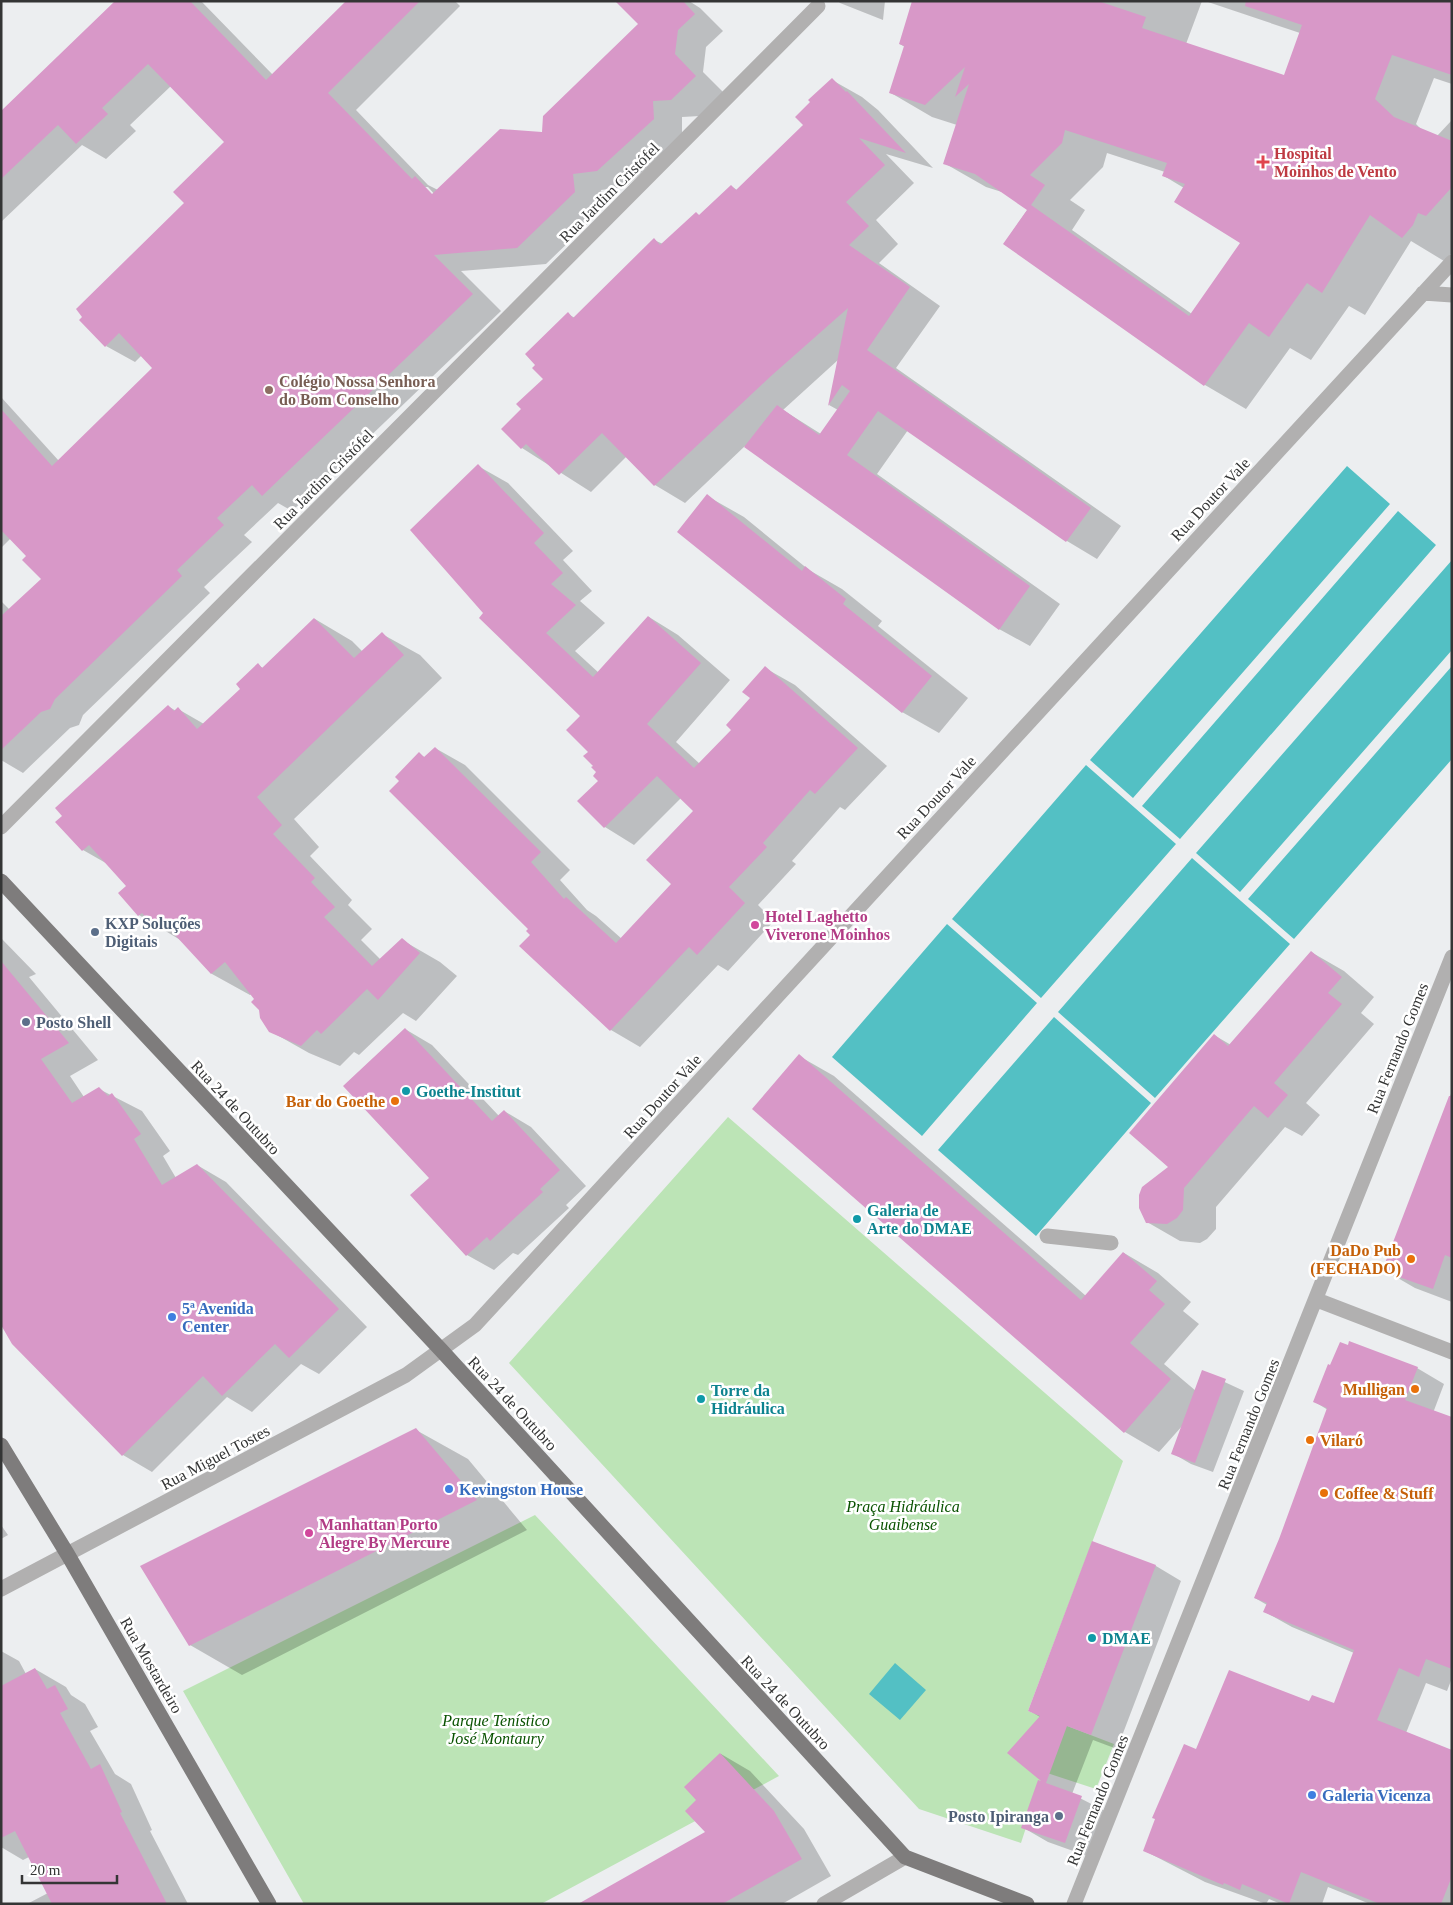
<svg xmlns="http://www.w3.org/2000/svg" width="1453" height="1905" font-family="'Times New Roman',serif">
<rect width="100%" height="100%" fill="#eceef0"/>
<!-- green -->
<path fill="#bce4b6" d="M728,1117l395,344 -95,250 86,33 -18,45 -52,-17 -23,71 -102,-34 -410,-446z
M535,1515l244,261 -238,128h-237l-121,-213z"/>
<!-- water -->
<path fill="#53c0c4" d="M1347,466l43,38 -257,294 -43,-38z
M1398,511l38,34 -256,294 -38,-33z
M1452,560v90l-212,242 -44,-39z
M1452,666v93l-158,180 -46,-40z
M1086,765l90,79 -135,154 -89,-79z
M1192,858l98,86 -135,154 -97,-86z
M947,924l90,79 -115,133 -90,-79z
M1054,1017l97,86 -115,133 -98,-86z
M895,1663l31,27 -26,30 -31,-26z"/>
<!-- shadow -->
<path fill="#0003" fill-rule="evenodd" d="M117,1h84l72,74 74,-74h108l5,5 -104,104 72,75 10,5 105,-57 96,-109 1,-23h49l11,7 23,23 -17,16 -3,25 21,21 -24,23 -18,1v19l-56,51 -25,3 2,19 -57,55 -85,7 40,40 -209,200 -14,-8 -34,32 8,7 -48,45 6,6 -127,122 -4,10 -9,3 -47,45 -22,-13v-159l9,9 33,-31 -15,-23 -17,-18 -10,10v-151l58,64 94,-93 -11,-13 -7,7 -29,-16 79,-143 41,-61 -55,-56 -41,39 6,6 -30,28 -24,-14 -81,77v-109zM424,187h4l9,10 -1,2z
M838,1h47l-2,19 -43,-17z
M914,1h288l-16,43 99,32 15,-43 -95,-32h247v83l-18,-6 -18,46 6,6 15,6 15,-16v133l-8,8 -33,-20 -46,74 -16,-9 -38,54 -21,-12 -44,61 -41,-24 -201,-141 24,-35 -23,-16 -19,-6 -42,-24 13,-38 -25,-8 -41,-24 14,-46 -5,-3zM1107,153l58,19 -1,4 20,12 58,55 -50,71 -120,-84 13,-20 -15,-10 33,-33z
M832,80l30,17 16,13 55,58 -47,-14 28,29 -38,37 22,24 -19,19 61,43 -44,62 225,158 -24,33 -30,-18 -159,-111 -31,44 183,130 -30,42 -31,-17 -254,-183 -60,57 -30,-18 -28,-29 -36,36 -69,-44 1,-38 22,-31 23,-65 7,4 79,-78 9,4 33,-31 4,3 31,-30 6,4 67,-65zM838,360l-9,45 9,5 -17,24 -38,-24z
M478,466l30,17 65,68 -10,9 29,31 -12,10 25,22 -30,28 24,22 50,-56 29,18 52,45 -54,62 24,22 33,-35 19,-31 13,-30 30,17 92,81 -42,44 -5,-3 -48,54 4,3 -38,41 16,16 -46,50 -10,-6 -78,82 -29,-17 -81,-101 -129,-148 18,-27 7,4 9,-10 30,17 105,105 -10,10 27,30 9,6 26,23 51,-55 21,-73 -13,-13 -47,47 -29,-18 -26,-26 20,-20 -9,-29 -8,-36 -97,-103z
M707,496l37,21 65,53 33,19 40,32 -4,5 90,72 -29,35 -37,-21z
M315,619l37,22 11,11 19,-18 38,21 22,23 -148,141 25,28 -9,9 42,44 -4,5 24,24 -11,11 20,20 21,-20 38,22 17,14 -41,45 -13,-8 -44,42 -5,-3 -14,14 -31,-13 -39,-22 -18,-37 -2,1 -38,-21 -30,-33 -43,-26 -20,-22 9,-7 -17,-20 -28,-16 -26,-28 111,-116 8,5 2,-2 26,15 38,-35 16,-24 5,3z
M1,938l35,36 -7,3 69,83 -28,16 14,21 15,-8 43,22 28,40 -7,5 13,22 21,-13 29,17 141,145 -48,47 -18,-10 -49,48 -25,-15 -75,75 -29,-17 -122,-132z
M1311,952l33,19 30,26 -13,16 13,11 -68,79 14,12 -18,21 -17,-9 -69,80v22l-9,10 -7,4 -20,-2 -33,-19 23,-55 44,-132 17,10z
M405,1029l27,16 67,71 5,-5 27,16 55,59 -20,19 3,3 -51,47 -5,-2 -19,17 -27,-15 -37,-77z
M799,1056l35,20 252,220 38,-43 34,20 33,29 -8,9 16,13 -35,40 32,27 7,-19 41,19 -31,81 -22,-8 -19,-11 11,-28 -24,27 -34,-20z
M1452,1091v211l-37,-14 -31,-18z
M1417,1368l27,16 -11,29 19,12v253l-5,13 -21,-8 -20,50 46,18v153h-82l-42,-17 -6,17h-41l-12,-5 -3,5 -61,-22 -60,-31 11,-32 41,-68 113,-48 24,2 20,-52 -62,-26 -27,-15 2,-7 -12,-7 25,-59 48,-129 -13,-8z
M416,1430l52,29 59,71 -285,145 -52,-30z
M1,1525l7,10 -7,4z
M1093,1542l63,24 25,15 -64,168 -24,-9 -21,54 35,18 -17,45 -42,-15 -26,-15 24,-43 -37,-31 31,-36 -10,-6z
M1,1651l18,10 7,13 9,-5 31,18 5,8 14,9 13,23 -8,4 25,43 16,10 21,46 -2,1 38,73h-161l21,-11 -19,-36 -6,3 -22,-13z
M721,1754l29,17 54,58 27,47 -49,28h-202l127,-72 -9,-32z"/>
<!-- building -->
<path fill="#d898c8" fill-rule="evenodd" d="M115,1h75l76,79 80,-79h74l-92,92 84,86 3,-3 17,18 68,-65 42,3 1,-16 95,-92 -23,-23h68l12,13 -17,16 -3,24 21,22 -25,24 -18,1 1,18 -57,52 -24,3 2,18 -58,56 -83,7 39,39 -211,202 -10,-11 -35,33 7,7 -47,45 5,6 -127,123 -5,10 -9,3 -40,38v-134l40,-37 -19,-19 4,-4 -25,-26v-121l51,57 100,-98 -33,-35 -14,14 -26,-27 3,-3 -6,-8 108,-106 -11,-11 51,-50 -76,-78 -46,44 6,6 -32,30 -18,-19 -57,54v-68z
M912,1h186l48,16 -4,11 142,47 18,-50 -57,-19 1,-5h206v74l-60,-20 -17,44 19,18 58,24v46l-26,29 -8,-3 -5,12 -11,13 -32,-23 -48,78 -15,-10 -38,54 -20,-14 -45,63 -201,-142 24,-34 -52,-36 -32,-10 26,-80 -14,13 10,-30 -40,38 -36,-12 15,-47 -5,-2zM1065,130l102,33 -5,13 23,8 -11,18 66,41 -51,73 -158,-111 14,-20 -15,-10 32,-32z
M832,78l14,14 1,-1 59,62 -47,-15 26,27 -39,37 23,24 -20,19 61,42 -43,63 224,158 -25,34 -188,-131 -31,44 183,131 -31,44 -255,-183 33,-42 42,30 31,-44 -8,-6 -14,21 20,-98 -77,68 -117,110 -52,-53 -43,42 -33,-31 -5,5 -20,-20 20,-20 -5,-5 27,-25 -11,-11 3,-3 -10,-11 43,-42 5,6 81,-80 6,7 36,-33 3,3 32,-30 5,5 67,-65 -8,-8 15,-15 -2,-2z
M478,464l66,69 -10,10 29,30 -12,11 25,21 -30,28 47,44 55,-61 53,47 -54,61 47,44 37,-38 -5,-5 24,-27 -8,-6 23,-26 93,82 -43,46 -5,-4 -47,53 4,4 -38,40 16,16 -48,52 -8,-8 -79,84 -91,-85 11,-11 -4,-4 2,-2 -139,-138 10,-10 -4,-4 24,-25 5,5 11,-10 106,105 -10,10 33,37 2,-2 50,46 55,-59 -25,-24 47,-49 -36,-35 -53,52 -27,-27 21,-20 -5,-5 3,-4 -5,-5 2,-1 -10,-10 5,-4 -22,-22 14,-14 -101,-98 4,-5 -73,-83z
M707,494l95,77 3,-5 41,33 -3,5 89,72 -30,37 -225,-181z
M314,618l40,40 28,-26 22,23 -147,142 25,28 -9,9 42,44 -4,4 24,25 -11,10 48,49 30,-28 18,15 -42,47 -11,-11 -46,45 -4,-4 -16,16 -32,-14 -9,-14 -1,-8 -8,-8 3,-3 -29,-37 -14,12 -48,-52 -7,6 -14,-15 -4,3 -20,-23 8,-7 -37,-41 -7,6 -27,-29 7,-6 -7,-8 113,-103 6,6 4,-4 19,22 43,-40 -4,-5 22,-21 4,5z
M1311,951l31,26 -14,16 14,11 -68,79 14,12 -20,23 -14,-12 -70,82 -1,22 -6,8 -10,6 -21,-1 -7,-15v-13l3,-8 26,-20 -39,-34 85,-99 14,12z
M1,961l68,82 -28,16 31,44 27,-16 9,9 4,-3 29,41 -7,5 28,46 35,-21 142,145 -50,49 -14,-14 -53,52 -19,-20 -81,80 -110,-112 -11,-19z
M405,1028l87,93 12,-11 56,60 -20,19 3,3 -53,49 -3,-4 -21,19 -56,-61 19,-17 -86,-92z
M799,1054l282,246 42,-48 34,29 -8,9 16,14 -35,39 41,36 -47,54 -372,-324z
M1449,1096h3v162l-7,-3 -12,34 -51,-18z
M1349,1341l69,26 -13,33 47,17v252l-26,-10 -7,18 -20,-9 -22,52 75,30v126l-11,28h-61l-79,-32 -12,32 -47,-20 -2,6 -16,-7 -1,2 -80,-34 12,-32 -3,-1 32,-74 12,5 33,-79 80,31 3,-6 22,8 20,-53 -91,-38 4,-9 -13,-5 25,-59 48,-131 -14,-6 15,-38 2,1 10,-23 8,3z
M1202,1370l24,9 -31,84 -24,-9z
M416,1428l61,72 -288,146 -49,-80z
M1092,1541l64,24 -65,170 -24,-9 -21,57 36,13 -17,47 -44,-15 17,-48 3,1 -34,-28 33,-37 -12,-5z
M35,1668l12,21 8,-4 13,24 -8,4 31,56 9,-5 22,48 -2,1 47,91h-115l-37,-73 -14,7v-152z
M720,1753l54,58 28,48 -80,45h-144l127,-72 -20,-21 11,-11 -12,-13z"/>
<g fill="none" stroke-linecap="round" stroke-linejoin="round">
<!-- minor -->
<path stroke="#b1b0b0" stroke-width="15" d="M1423,293l29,2
M1,827l817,-821
M1047,1236l64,7
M1317,1300l135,52
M1,1589l405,-214 69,-50 977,-1063
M824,1904l81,-47
M1074,1904l378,-947"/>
<!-- major -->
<path stroke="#7e7c7c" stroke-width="15" d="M1,881l441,470 463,506 122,47
M1,1445l67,110 201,349"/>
</g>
<!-- markers -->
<path fill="#e0444e" stroke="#fff" stroke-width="2" d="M1260.5 154.5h5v5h5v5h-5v5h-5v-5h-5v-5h5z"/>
<circle fill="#8d6e63" stroke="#fff" stroke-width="2" cx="269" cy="390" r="5"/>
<g fill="#d1479c" stroke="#fff" stroke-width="2">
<circle cx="755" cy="925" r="5"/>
<circle cx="309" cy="1533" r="5"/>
</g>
<g fill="#5c6f8a" stroke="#fff" stroke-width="2">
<circle cx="95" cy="932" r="5"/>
<circle cx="26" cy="1022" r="5"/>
<circle cx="1059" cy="1816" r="5"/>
</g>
<g fill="#0f9aa8" stroke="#fff" stroke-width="2">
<circle cx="406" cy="1091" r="5"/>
<circle cx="857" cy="1219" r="5"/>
<circle cx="701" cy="1399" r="5"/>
<circle cx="1092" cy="1638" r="5"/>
</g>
<g fill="#e8710a" stroke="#fff" stroke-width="2">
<circle cx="395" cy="1101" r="5"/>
<circle cx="1411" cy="1259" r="5"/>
<circle cx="1415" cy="1389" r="5"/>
<circle cx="1310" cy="1440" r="5"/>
<circle cx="1324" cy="1493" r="5"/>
</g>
<g fill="#3f7fe0" stroke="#fff" stroke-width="2">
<circle cx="172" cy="1317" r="5"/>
<circle cx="449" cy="1489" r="5"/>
<circle cx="1312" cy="1795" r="5"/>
</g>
<g text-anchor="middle" stroke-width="5" stroke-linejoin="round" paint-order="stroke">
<!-- health labels -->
<g font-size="16" font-weight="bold" fill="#be3a42" stroke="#fff" text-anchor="start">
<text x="1274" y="159">Hospital<tspan x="1274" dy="18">Moinhos de Vento</tspan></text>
</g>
<!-- street labels -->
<g font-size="16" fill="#343535" stroke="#fff">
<text transform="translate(609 192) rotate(-45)" y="6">Rua Jardim Cristófel</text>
<text transform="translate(323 479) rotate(-45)" y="6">Rua Jardim Cristófel</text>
<text transform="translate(1210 499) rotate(-47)" y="6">Rua Doutor Vale</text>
<text transform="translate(936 797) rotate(-47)" y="6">Rua Doutor Vale</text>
<text transform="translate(1397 1048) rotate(-68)" y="6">Rua Fernando Gomes</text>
<text transform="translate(662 1096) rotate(-48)" y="6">Rua Doutor Vale</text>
<text transform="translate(236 1107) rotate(47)" y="6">Rua 24 de Outubro</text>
<text transform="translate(513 1403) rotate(47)" y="6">Rua 24 de Outubro</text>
<text transform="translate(1248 1424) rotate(-68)" y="6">Rua Fernando Gomes</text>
<text transform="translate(215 1457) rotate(-28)" y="6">Rua Miguel Tostes</text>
<text transform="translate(152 1665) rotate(60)" y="6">Rua Mostardeiro</text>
<text transform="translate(786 1702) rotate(47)" y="6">Rua 24 de Outubro</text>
<text transform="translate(1097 1800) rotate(-68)" y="6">Rua Fernando Gomes</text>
</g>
<!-- education labels -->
<g font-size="16" font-weight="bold" fill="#785e54" stroke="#fff" text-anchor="start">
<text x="279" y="387">Colégio Nossa Senhora<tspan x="279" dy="18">do Bom Conselho</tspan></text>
</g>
<!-- hotel labels -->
<g font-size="16" font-weight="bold" fill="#b23c85" stroke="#fff" text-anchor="start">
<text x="765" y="922">Hotel Laghetto<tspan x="765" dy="18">Viverone Moinhos</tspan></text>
<text x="319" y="1530">Manhattan Porto<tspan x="319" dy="18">Alegre By Mercure</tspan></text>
</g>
<!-- service labels -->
<g font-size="16" font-weight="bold" fill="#4e5e75" stroke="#fff" text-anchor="start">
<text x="105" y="929">KXP Soluções<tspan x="105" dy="18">Digitais</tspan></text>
<text x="36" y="1028">Posto Shell</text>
<text x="1049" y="1822" text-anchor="end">Posto Ipiranga</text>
</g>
<!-- culture labels -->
<g font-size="16" font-weight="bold" fill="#0d838f" stroke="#fff" text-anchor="start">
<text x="416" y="1097">Goethe-Institut</text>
<text x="867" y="1216">Galeria de<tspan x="867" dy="18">Arte do DMAE</tspan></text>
<text x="711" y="1396">Torre da<tspan x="711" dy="18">Hidráulica</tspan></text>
<text x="1102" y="1644">DMAE</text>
</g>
<!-- food labels -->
<g font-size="16" font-weight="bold" fill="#c56008" stroke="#fff" text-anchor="end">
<text x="385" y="1107">Bar do Goethe</text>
<text x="1401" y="1256">DaDo Pub<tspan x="1401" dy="18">(FECHADO)</tspan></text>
<text x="1405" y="1395">Mulligan</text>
<text x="1320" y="1446" text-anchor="start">Vilaró</text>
<text x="1334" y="1499" text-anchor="start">Coffee &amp; Stuff</text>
</g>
<!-- shop labels -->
<g font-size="16" font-weight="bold" fill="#366cbe" stroke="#fff" text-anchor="start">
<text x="182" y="1314">5ª Avenida<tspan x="182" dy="18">Center</tspan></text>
<text x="459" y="1495">Kevingston House</text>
<text x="1322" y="1801">Galeria Vicenza</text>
</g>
<!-- park labels -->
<g font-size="16" font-style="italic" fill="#095200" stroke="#fff">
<text x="903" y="1512">Praça Hidráulica<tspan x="903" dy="18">Guaibense</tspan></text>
<text x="496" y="1726">Parque Tenístico<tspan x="496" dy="18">José Montaury</tspan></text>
</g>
</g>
<!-- border -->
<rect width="1453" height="1905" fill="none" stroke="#343535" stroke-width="5"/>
<!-- scale -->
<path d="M22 1875v8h95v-8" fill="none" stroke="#343535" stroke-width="2.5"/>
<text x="30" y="1875" font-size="15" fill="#343535" stroke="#ffffff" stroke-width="4" paint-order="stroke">20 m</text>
</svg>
